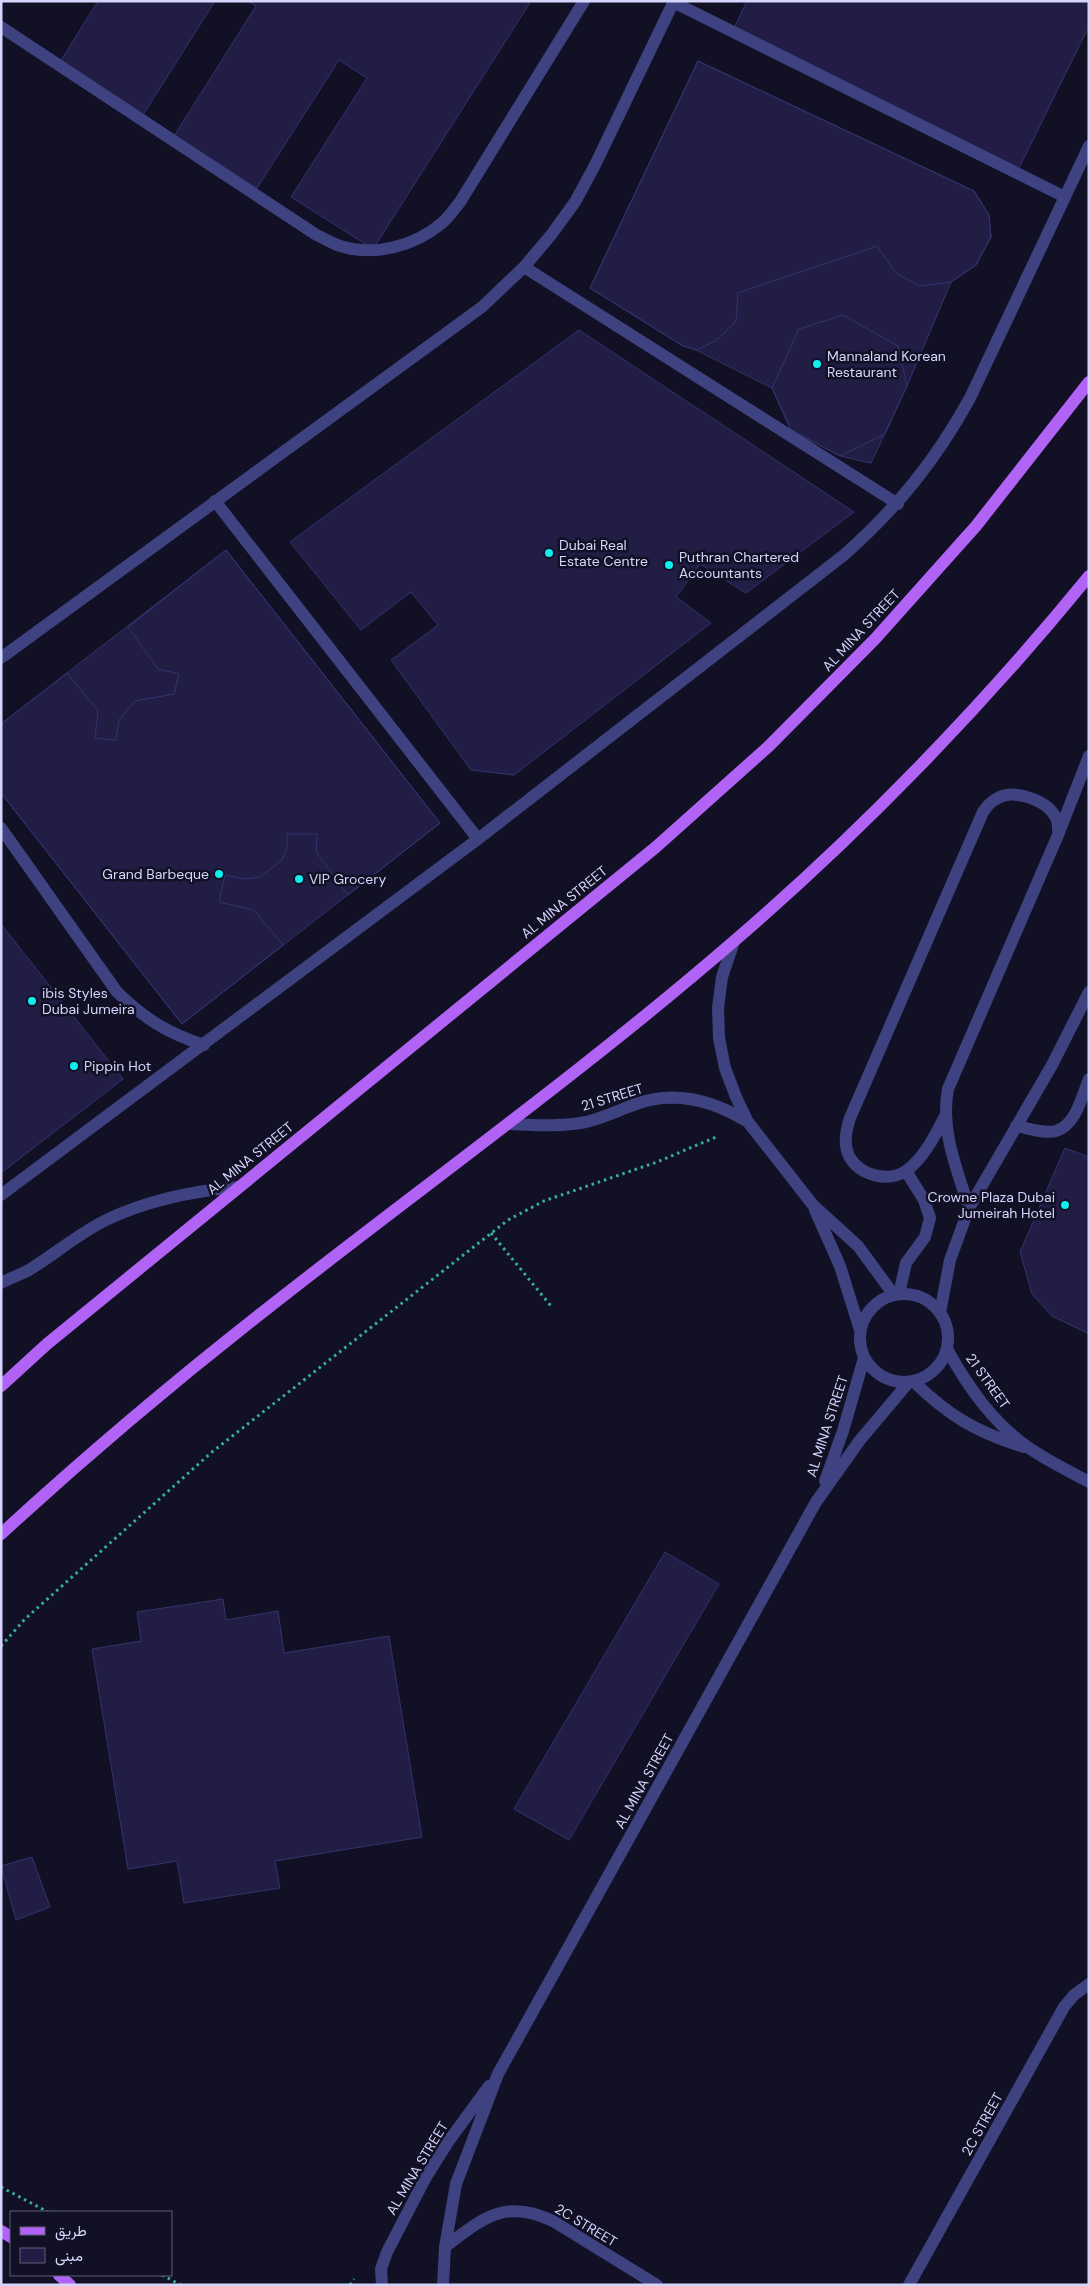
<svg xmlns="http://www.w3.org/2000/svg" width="1090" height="2286" font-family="'DM Sans',Vazirmatn,sans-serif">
<rect width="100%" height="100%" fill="#121024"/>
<!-- building -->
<path fill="#211d44" stroke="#37316f" d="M98,1h117l-72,114 -83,-53z
M248,1h283l-158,248 -82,-52 76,-119 -28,-18 -82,128 -83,-52 82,-130z
M747,1h342v25l-71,144 -285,-140z
M698,61l276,130 15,24 2,22 -15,28 -25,17 -32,4 -23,-13 -19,-27 -139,47 -2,28 -20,20 -20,9 -13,-4 -93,-58z
M698,61l276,130 15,24 2,22 -15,28 -25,17 -44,104 -36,77 -31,-7 -49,-26 -19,-42 -76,-38 -13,-4 -93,-58z
M843,315l55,31 9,40 -22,48 -45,22 -49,-26 -19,-42 27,-59z
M579,330l275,182 -108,81 -46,-29 -24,33 35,26 -197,152 -43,-5 -80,-110 47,-35 -27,-33 -50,38 -71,-88z
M226,550l214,273 -92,72 -32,-43 1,-18h-30v15l-5,11 -22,17 -15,2 -20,-4 -6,27 35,8 29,35 -101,79 -181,-231v-69l66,-51 31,38 -3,27 21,2 3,-20 16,-19 39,-7 5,-20 -21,-5 -30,-42z
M226,550l214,273 -258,201 -181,-231v-69z
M1,924l122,155 -122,94z
M1065,1148l24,9v177l-37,-18 -20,-22 -12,-42z
M665,1552l54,32 -150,256 -55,-31z
M223,1599l3,21 52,-9 6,42 105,-17 33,201 -147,24 5,27 -96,15 -7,-42 -49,8 -36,-220 49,-8 -4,-29z
M32,1857l18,50 -34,13 -15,-54z"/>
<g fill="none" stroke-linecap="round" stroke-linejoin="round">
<!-- path -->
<path stroke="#36b09d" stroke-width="3" stroke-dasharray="2.5 4" stroke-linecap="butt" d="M491,1233l60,73
M1,1646l24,-27 187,-167 296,-232 36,-19 113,-39 59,-25
M1,2187l47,25
M162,2275l19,10
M350,2285l4,-6"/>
<!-- service -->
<path stroke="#3e4280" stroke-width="12" d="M1,27l314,207c8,4 16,9 25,12 34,11 75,0 102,-23 7,-6 12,-14 18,-21l124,-201
M944,1118c-9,18 -21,41 -38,53 -19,12 -47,4 -57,-15 -6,-12 -3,-26 1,-38l133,-306c4,-6 8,-11 15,-14 16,-9 48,2 57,18 4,6 3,12 3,19
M1016,1126c12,2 28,8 40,5 20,-6 26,-35 33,-52
M969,1208c-12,-39 -29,-78 -21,-119l110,-254 31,-79
M899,1294l7,-31 19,-26 5,-19 -6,-18 -18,-29
M940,1313l10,-53 19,-52 83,-143 37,-73"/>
<!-- minor -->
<path stroke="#3e4280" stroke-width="12" d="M673,2l392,195
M524,267l374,237
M215,501l263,338
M1,658l481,-351 42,-40 27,-32 24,-33 20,-37 79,-164
M1,828l116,164c28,27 50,41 87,53
M734,942l-12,35 -4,31 1,30 6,30 11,29 12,25 65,83 45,41 36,49
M510,1124c25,1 51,3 76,-2 17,-4 33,-12 50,-18 39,-14 78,-3 112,18
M1,1195l477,-356 366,-284c53,-47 92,-95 126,-157l119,-252
M815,1210l25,56 20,64
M1,1283c9,-5 19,-8 28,-13 26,-16 49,-36 77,-50 42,-20 86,-29 132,-33
M860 1338a44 44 0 1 1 88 0a44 44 0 1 1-88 0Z
M947,1349c21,38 46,74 82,99 19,13 40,23 60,34
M913,1381c36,35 63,51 111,66
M825,1481l18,-50 21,-73
M445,2247c38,-29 60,-49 108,-26l104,64
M382,2285l-1,-16 6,-17 39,-75 22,-35 41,-56
M443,2285l2,-38 11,-63 42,-110 318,-572 44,-62 49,-58
M909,2285l155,-278 10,-12 15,-11"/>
<!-- primary -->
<path stroke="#b163f6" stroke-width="12" d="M1,1386l46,-42 609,-497 113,-101 106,-107 101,-113 113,-144
M1,1534c86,-79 175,-154 267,-226 155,-122 316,-237 465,-366 126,-108 251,-237 356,-366
M1,2231l10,6
M59,2275l11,10"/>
</g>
<!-- markers -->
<g fill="#0eeff0" stroke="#121024" stroke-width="2">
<circle cx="817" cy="364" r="5"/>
<circle cx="549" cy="553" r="5"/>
<circle cx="669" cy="565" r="5"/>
<circle cx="219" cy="874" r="5"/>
<circle cx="299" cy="879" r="5"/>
<circle cx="32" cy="1001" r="5"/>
<circle cx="74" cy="1066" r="5"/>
<circle cx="1065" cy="1205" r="5"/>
</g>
<g text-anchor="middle" stroke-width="5" stroke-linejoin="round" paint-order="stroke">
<!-- poi labels -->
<g font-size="14" fill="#d6d6fd" stroke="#121024" text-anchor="start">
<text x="827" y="361">Mannaland Korean<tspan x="827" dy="16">Restaurant</tspan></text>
<text x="559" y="550">Dubai Real<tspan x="559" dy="16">Estate Centre</tspan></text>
<text x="679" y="562">Puthran Chartered<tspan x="679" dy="16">Accountants</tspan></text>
<text x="209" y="879" text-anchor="end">Grand Barbeque</text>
<text x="309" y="884">VIP Grocery</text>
<text x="42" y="998">ibis Styles<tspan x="42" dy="16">Dubai Jumeira</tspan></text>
<text x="84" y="1071">Pippin Hot</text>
<text x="1055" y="1202" text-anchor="end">Crowne Plaza Dubai<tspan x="1055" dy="16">Jumeirah Hotel</tspan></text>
</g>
<!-- street labels -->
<g font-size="14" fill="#d6d6fd" stroke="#121024">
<text transform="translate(861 630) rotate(-47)" y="5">AL MINA STREET</text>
<text transform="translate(564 902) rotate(-39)" y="5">AL MINA STREET</text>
<text transform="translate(612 1097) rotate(-17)" y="5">21 STREET</text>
<text transform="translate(250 1158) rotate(-39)" y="5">AL MINA STREET</text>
<text transform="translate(988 1381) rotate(54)" y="5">21 STREET</text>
<text transform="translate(827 1426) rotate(-72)" y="5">AL MINA STREET</text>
<text transform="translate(644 1781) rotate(-61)" y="5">AL MINA STREET</text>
<text transform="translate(982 2124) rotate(-61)" y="5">2C STREET</text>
<text transform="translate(417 2168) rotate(-59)" y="5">AL MINA STREET</text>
<text transform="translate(586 2225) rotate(31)" y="5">2C STREET</text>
</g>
</g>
<!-- border -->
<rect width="1090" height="2286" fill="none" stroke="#d6d6fd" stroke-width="5"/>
<!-- legend -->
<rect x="10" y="2211" width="162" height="65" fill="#121024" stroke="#605f7b"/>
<rect x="20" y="2227" width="25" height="8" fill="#b163f6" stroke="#605f7b"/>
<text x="55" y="2236" font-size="15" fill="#d6d6fd">طريق</text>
<rect x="20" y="2248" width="25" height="15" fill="#211d44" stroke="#605f7b"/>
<text x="55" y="2261" font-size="15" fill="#d6d6fd">مبنى</text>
</svg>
